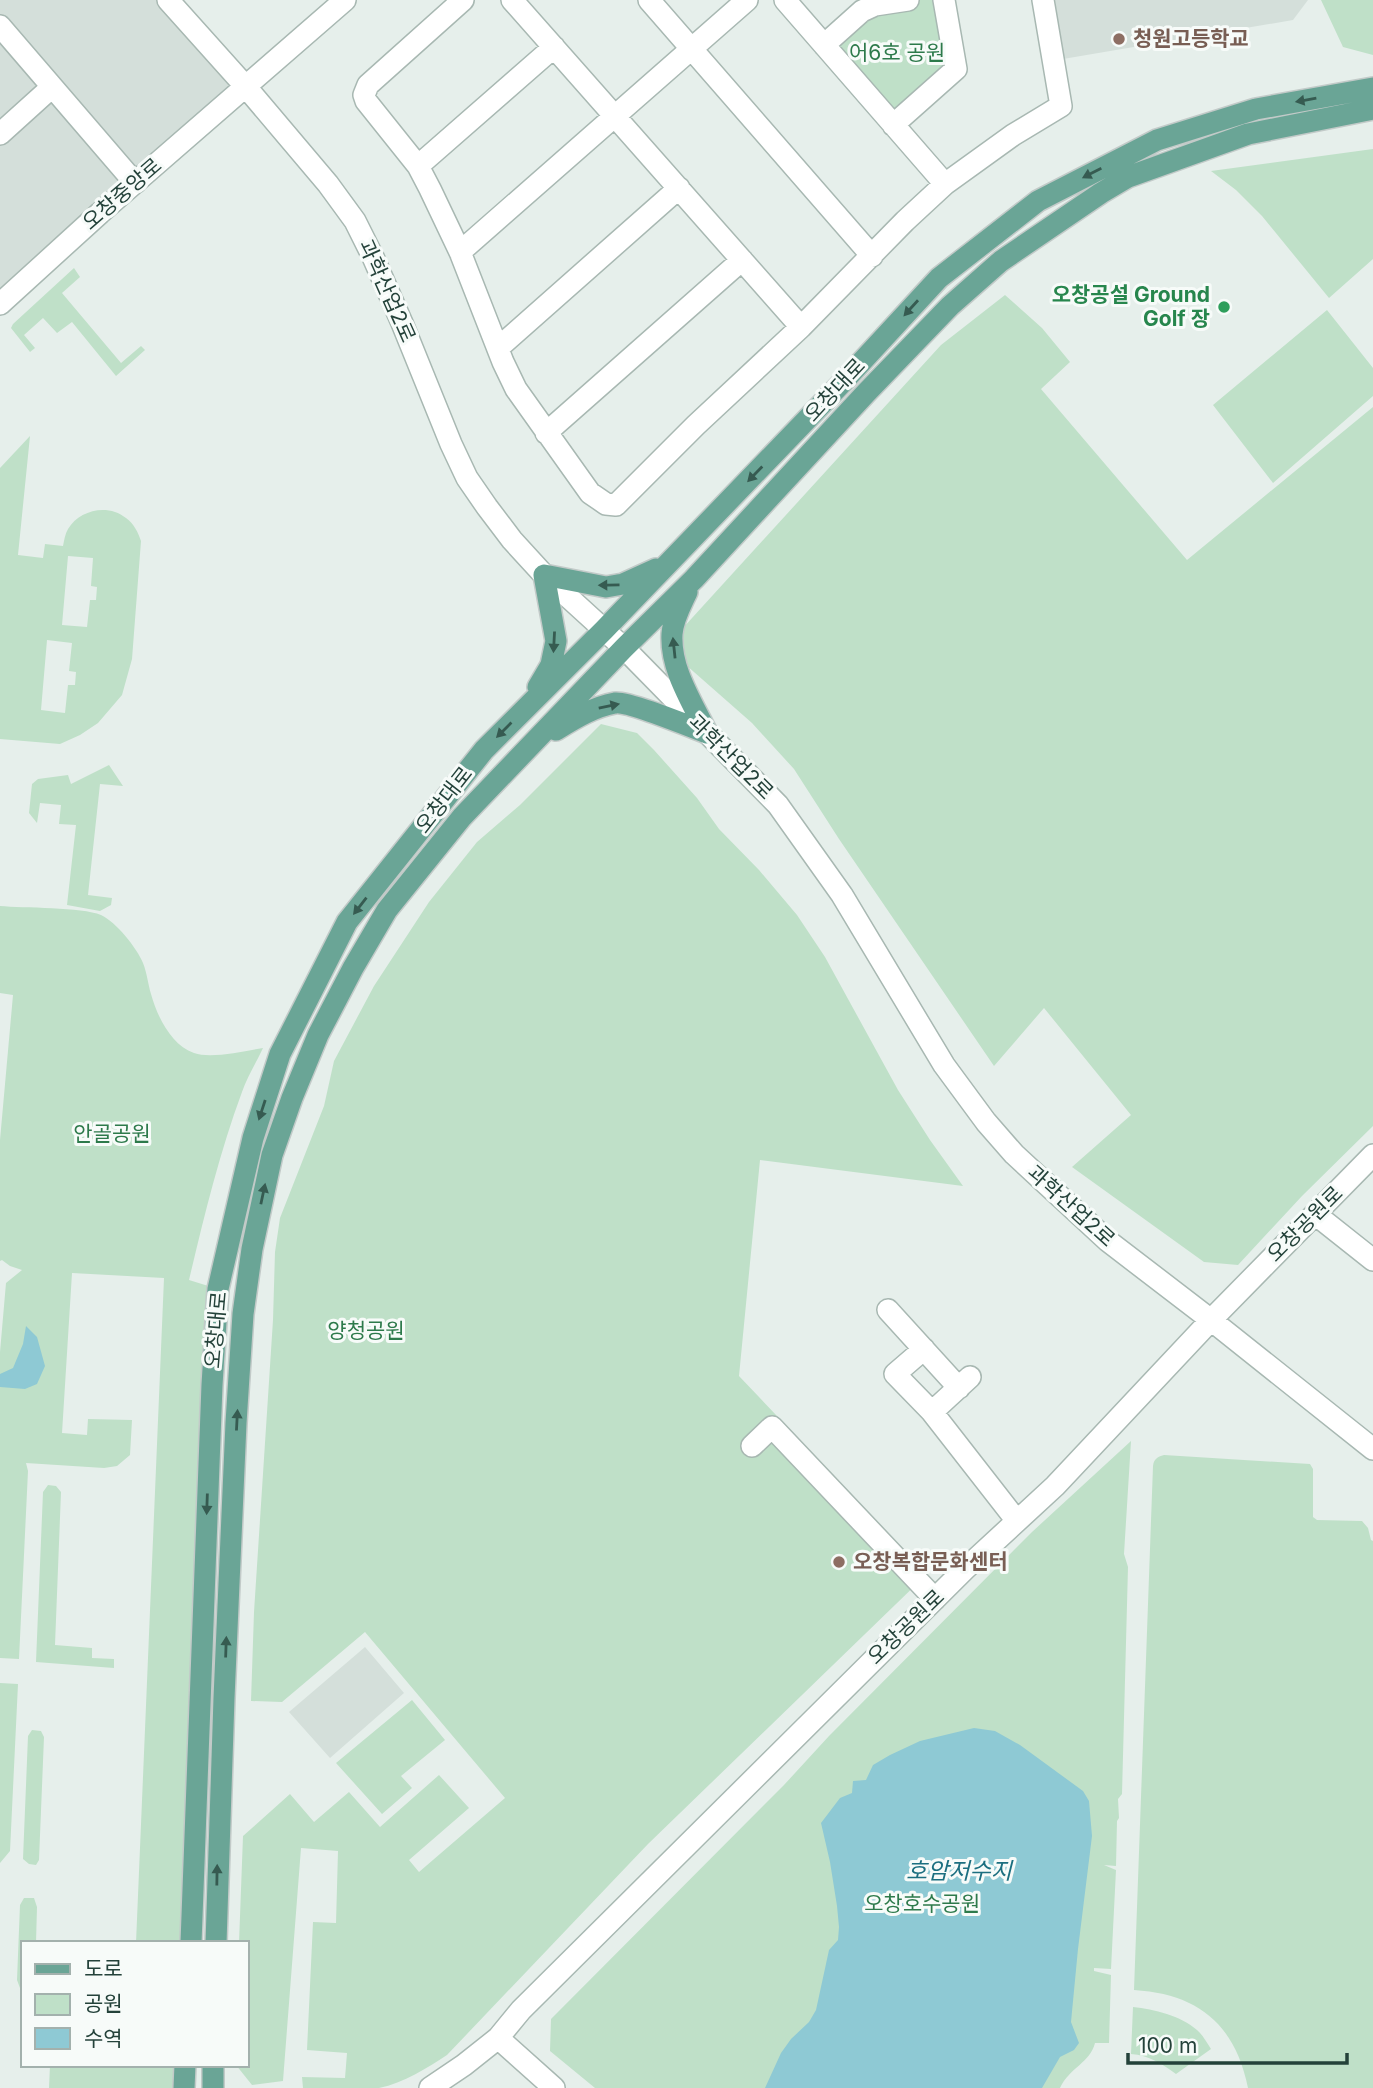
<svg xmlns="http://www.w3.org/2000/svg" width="1373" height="2088" font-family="Inter,'Noto Sans KR',sans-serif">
<rect width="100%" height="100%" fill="#e6efeb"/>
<!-- built -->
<path fill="#d4dfda" d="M0,0h170l76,87 -246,217z
M1055,0h253l-15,20 -230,39z
M365,1647l39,46 -74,65 -41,-46z"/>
<!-- green -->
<path fill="#bfe0c8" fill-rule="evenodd" d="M908,0h36l12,69 -63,56 -69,-80 38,-34z
M1321,0h52v55l-30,-8z
M1373,149v110l-44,39 -67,-82 -26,-26 -25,-19z
M74,268l6,9 -18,16 59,70 20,-17 4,4 -29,26 -44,-54 -15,11 -14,-15 -19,17 11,13 -5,4 -19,-24 2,-4z
M1005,295l37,33 28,34 -29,27 146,171 186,-153v719l-71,70 -64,69 -34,-3 -132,-95 59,-52 -87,-107 -50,58 -155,-227 -45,-70 -42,-46 -66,-58 -4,-36 259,-284z
M1327,310l46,58v28l-100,87 -60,-78z
M30,436l-12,119 25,3 2,-14 18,2c1,-5 2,-12 5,-17 11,-19 40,-26 58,-11 8,6 12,14 15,23l-9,118 -10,36 -24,28 -18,12 -20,9 -60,-5v-271zM68,556l25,2 -2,28 6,1 -1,13h-6l-3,27 -25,-2zM47,640l25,3 -3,28 7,1 -1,13h-7l-3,28 -24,-3z
M601,724l36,9 17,17 43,48 22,31 40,41 38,45 28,42 73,133 32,50 33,46 -203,-26 -21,216 188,198 -279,270 -201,211c-20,13 -43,28 -68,33 -20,0 -55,0 -76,0l-1,-11 43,1 2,-25 -40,-3 6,-128 23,1 2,-72 -37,-3 -18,233 -31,4 -16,-20h11v-122h-8l4,-107 47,-42 24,28 35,-30 31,35 59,-52 30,33 -60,52 10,12 86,-74 -140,-166 -83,70 -31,-1 3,-89 19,-292 2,-68 5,-34 44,-112 10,-45 40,-75 55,-84 48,-60 43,-37z
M109,765l14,21 -23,-2 -12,111 24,3 -1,7 -11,6 -33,-6 9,-80 -17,-1 2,-19 -21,-2 -3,20 -8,-10 3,-29 6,-5 30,-4 3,9z
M0,906c23,2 82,1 101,9 15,7 36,33 42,48 4,10 5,21 8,31 6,22 20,51 43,59 17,6 50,-2 69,-5 -7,15 -16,29 -21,44 -23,62 -38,125 -53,188l29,9 -28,654h-54l28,-665 -92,-5 -10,160 25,2 1,-16 44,1 -2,35 -13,11 -13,2 -78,-5 2,8 -9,188 -19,-1v-306l6,-69 16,-13 -12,-4 -8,-6 -2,1v-121l13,-145 -13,-2z
M1131,1441l-7,113 4,13 -6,227 -4,5 1,19 -2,3 -1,45 -12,-1 12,5 -5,99 -17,-1v3l17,4 -2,68h-14c-5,20 -25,24 -35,45h-465l-45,-37 1,-32 233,-234 45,-49 203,-204z
M1164,1455l146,9 3,5v48l4,3 45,1 6,7 3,12 2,1v547h-125c-13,-64 -50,-94 -114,-98l19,-524c1,-7 4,-9 11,-11z
M48,1485l8,1 5,6 -6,153 37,3v10l22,1v9l-78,-6 7,-170z
M0,1683l18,1 -8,167 -10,12z
M412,1700l33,40 -44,36 11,12 -30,26 -46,-51z
M32,1730l9,1 3,6 -5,123 -3,5 -7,-1 -6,-5 5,-123z
M24,1898h10l3,9 -1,36h-13v45h-3l-3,-8 3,-75z
M1133,2007c21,2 48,9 64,23 6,5 10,13 14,19l-35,25c-14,-10 -27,-19 -45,-20z
M50,2065h135l-1,23h-135z"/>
<!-- water -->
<path fill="#8ec9d4" d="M26,1326l11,11 8,29 -8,18 -12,5 -25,-2v-13l13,-6 10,-24z
M974,1728l21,3 25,14 63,46 6,10 3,35 -14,113 -7,73 8,21 -5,7 -14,7 -18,31h-277l16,-35 10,-14 18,-17 7,-12 13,-60 9,-10 1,-13 -2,-21 -7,-44 -9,-39 19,-25 12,-5 1,-12 13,-1 7,-15 17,-10 30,-14z"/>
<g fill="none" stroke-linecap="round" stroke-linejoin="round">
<defs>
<path id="minor" d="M168,0l78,87 82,97 27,37 18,36 29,66 49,121 16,34 20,29 25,33 32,35 80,73 154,157 64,90 102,170 42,57 28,32 94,87 103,79 162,129
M463,0l-95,85 -4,10 2,6 52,65 12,23 30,63 43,110 13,27 74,104 16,11 10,1 80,-80 105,-98 104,-106 40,-37 68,-49 48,-29 -18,-106
M512,0l289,327
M649,0l223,256
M785,0l160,184
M0,26l135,157
M824,45l38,-34 13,-6 33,-5
M893,125l63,-56 -12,-69
M0,134l52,-47
M418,166l136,-119
M460,252l287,-252
M0,304l100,-91 245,-213
M498,348l181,-160
M546,433l196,-173
M1315,1214l58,46
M888,1310l71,78
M924,1349l-29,25 37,38
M970,1377l-38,35 85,109
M752,1446l20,-19 163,172
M498,2038l56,50
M430,2088l34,-23 34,-27 23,-28 444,-441 90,-83 156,-166 162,-165"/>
<path id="major" d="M687,592c-6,13 -14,27 -15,42 -2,35 20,68 35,99
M538,687l13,-22 5,-24 -12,-66 62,12 17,-3 33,-15
M556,730c18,-11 37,-23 59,-27 13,-2 76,24 92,30
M191,1943l21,-558 6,-96 35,-151 27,-84 67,-132 137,-172 120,-120 239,-248 96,-104 99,-77 119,-61 99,-31 117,-21
M216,1943l8,-245 12,-275 7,-109 9,-65 20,-94 20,-57 26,-63 35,-67 34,-58 75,-93 162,-169 70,-69 172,-186 84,-87 51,-45 100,-68 27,-16 120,-43 125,-25
M184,2088l1,-23
M213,2088v-23"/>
</defs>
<!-- minor casing -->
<use href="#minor" stroke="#a8b8b2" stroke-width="24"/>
<!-- major casing -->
<use href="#major" stroke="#c2cac8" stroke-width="24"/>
<!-- minor -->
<use href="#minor" stroke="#fff" stroke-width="21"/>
<!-- major -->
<use href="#major" stroke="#6aa596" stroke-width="21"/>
</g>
<!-- one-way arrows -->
<defs><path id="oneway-solid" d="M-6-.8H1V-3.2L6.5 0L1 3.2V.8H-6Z" transform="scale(1.75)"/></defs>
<g fill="#365b51">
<use href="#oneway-solid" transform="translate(1306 100) rotate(170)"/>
<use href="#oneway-solid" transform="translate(1092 173) rotate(153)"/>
<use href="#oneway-solid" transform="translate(911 308) rotate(132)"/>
<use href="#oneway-solid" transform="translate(755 474) rotate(134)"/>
<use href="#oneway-solid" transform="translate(609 585) rotate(179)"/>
<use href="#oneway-solid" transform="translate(554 642) rotate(93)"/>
<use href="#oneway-solid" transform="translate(674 648) rotate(-96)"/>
<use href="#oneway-solid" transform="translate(609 706) rotate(-12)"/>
<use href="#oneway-solid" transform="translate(504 730) rotate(135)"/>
<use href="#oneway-solid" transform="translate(360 906) rotate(128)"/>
<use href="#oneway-solid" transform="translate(262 1110) rotate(108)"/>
<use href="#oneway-solid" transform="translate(263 1194) rotate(-78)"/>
<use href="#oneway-solid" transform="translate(237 1420) rotate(-87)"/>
<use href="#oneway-solid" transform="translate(207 1504) rotate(92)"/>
<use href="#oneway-solid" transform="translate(226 1647) rotate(-88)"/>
<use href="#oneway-solid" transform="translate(217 1875) rotate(-89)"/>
</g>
<!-- markers -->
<g fill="#8d6e63" stroke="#f7fbf9" stroke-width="2.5">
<circle cx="1119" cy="39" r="7"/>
<circle cx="839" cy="1562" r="7"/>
</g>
<circle fill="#2e9e5b" stroke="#f7fbf9" stroke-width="2.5" cx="1224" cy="307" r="7"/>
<g text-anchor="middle" stroke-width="6" stroke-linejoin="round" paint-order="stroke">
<!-- education labels -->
<g font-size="21" font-weight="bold" fill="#785e54" stroke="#f7fbf9" text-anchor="start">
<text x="1133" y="46">청원고등학교</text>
<text x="853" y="1569">오창복합문화센터</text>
</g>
<!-- park labels -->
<g font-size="21" fill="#2d7a4b" stroke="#f7fbf9">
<text x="897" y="60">어6호 공원</text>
<text x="112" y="1141">안골공원</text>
<text x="366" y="1338">양청공원</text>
<text x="922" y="1911">오창호수공원</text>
</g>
<!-- street labels -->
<g font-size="21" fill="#24423a" stroke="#f7fbf9">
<text transform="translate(122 194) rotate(-41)" y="7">오창중앙로</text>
<text transform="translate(387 291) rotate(66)" y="7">과학산업2로</text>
<text transform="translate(835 390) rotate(-47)" y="7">오창대로</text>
<text transform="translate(731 757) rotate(45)" y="7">과학산업2로</text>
<text transform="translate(444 800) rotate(-52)" y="7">오창대로</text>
<text transform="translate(1071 1206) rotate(42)" y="7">과학산업2로</text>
<text transform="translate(1305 1224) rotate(-45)" y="7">오창공원로</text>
<text transform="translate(216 1330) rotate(-85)" y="7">오창대로</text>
<text transform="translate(906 1627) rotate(-44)" y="7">오창공원로</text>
</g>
<!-- leisure labels -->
<g font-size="21" font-weight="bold" fill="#27864d" stroke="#f7fbf9" text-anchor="end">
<text x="1210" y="302">오창공설 Ground<tspan x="1210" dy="24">Golf 장</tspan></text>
</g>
<!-- water labels -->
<g font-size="23" font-style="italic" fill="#1c6f80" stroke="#f7fbf9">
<text x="959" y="1879">호암저수지</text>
</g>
</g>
<!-- legend -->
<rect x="21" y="1941" width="228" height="126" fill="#f7fbf9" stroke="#a3b1ad" stroke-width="2"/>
<rect x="35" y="1964" width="35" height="10" fill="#6aa596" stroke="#a3b1ad" stroke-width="2"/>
<text x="84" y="1976" font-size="21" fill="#24423a">도로</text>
<rect x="35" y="1994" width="35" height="21" fill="#bfe0c8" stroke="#a3b1ad" stroke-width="2"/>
<text x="84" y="2011" font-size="21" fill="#24423a">공원</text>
<rect x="35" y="2028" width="35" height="21" fill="#8ec9d4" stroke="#a3b1ad" stroke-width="2"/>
<text x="84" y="2046" font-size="21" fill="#24423a">수역</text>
<!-- scale -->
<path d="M1128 2053v10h219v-10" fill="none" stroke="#24423a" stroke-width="3.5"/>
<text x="1138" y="2053" font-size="21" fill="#24423a" stroke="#f7fbf9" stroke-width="5" paint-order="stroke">100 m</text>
</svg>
